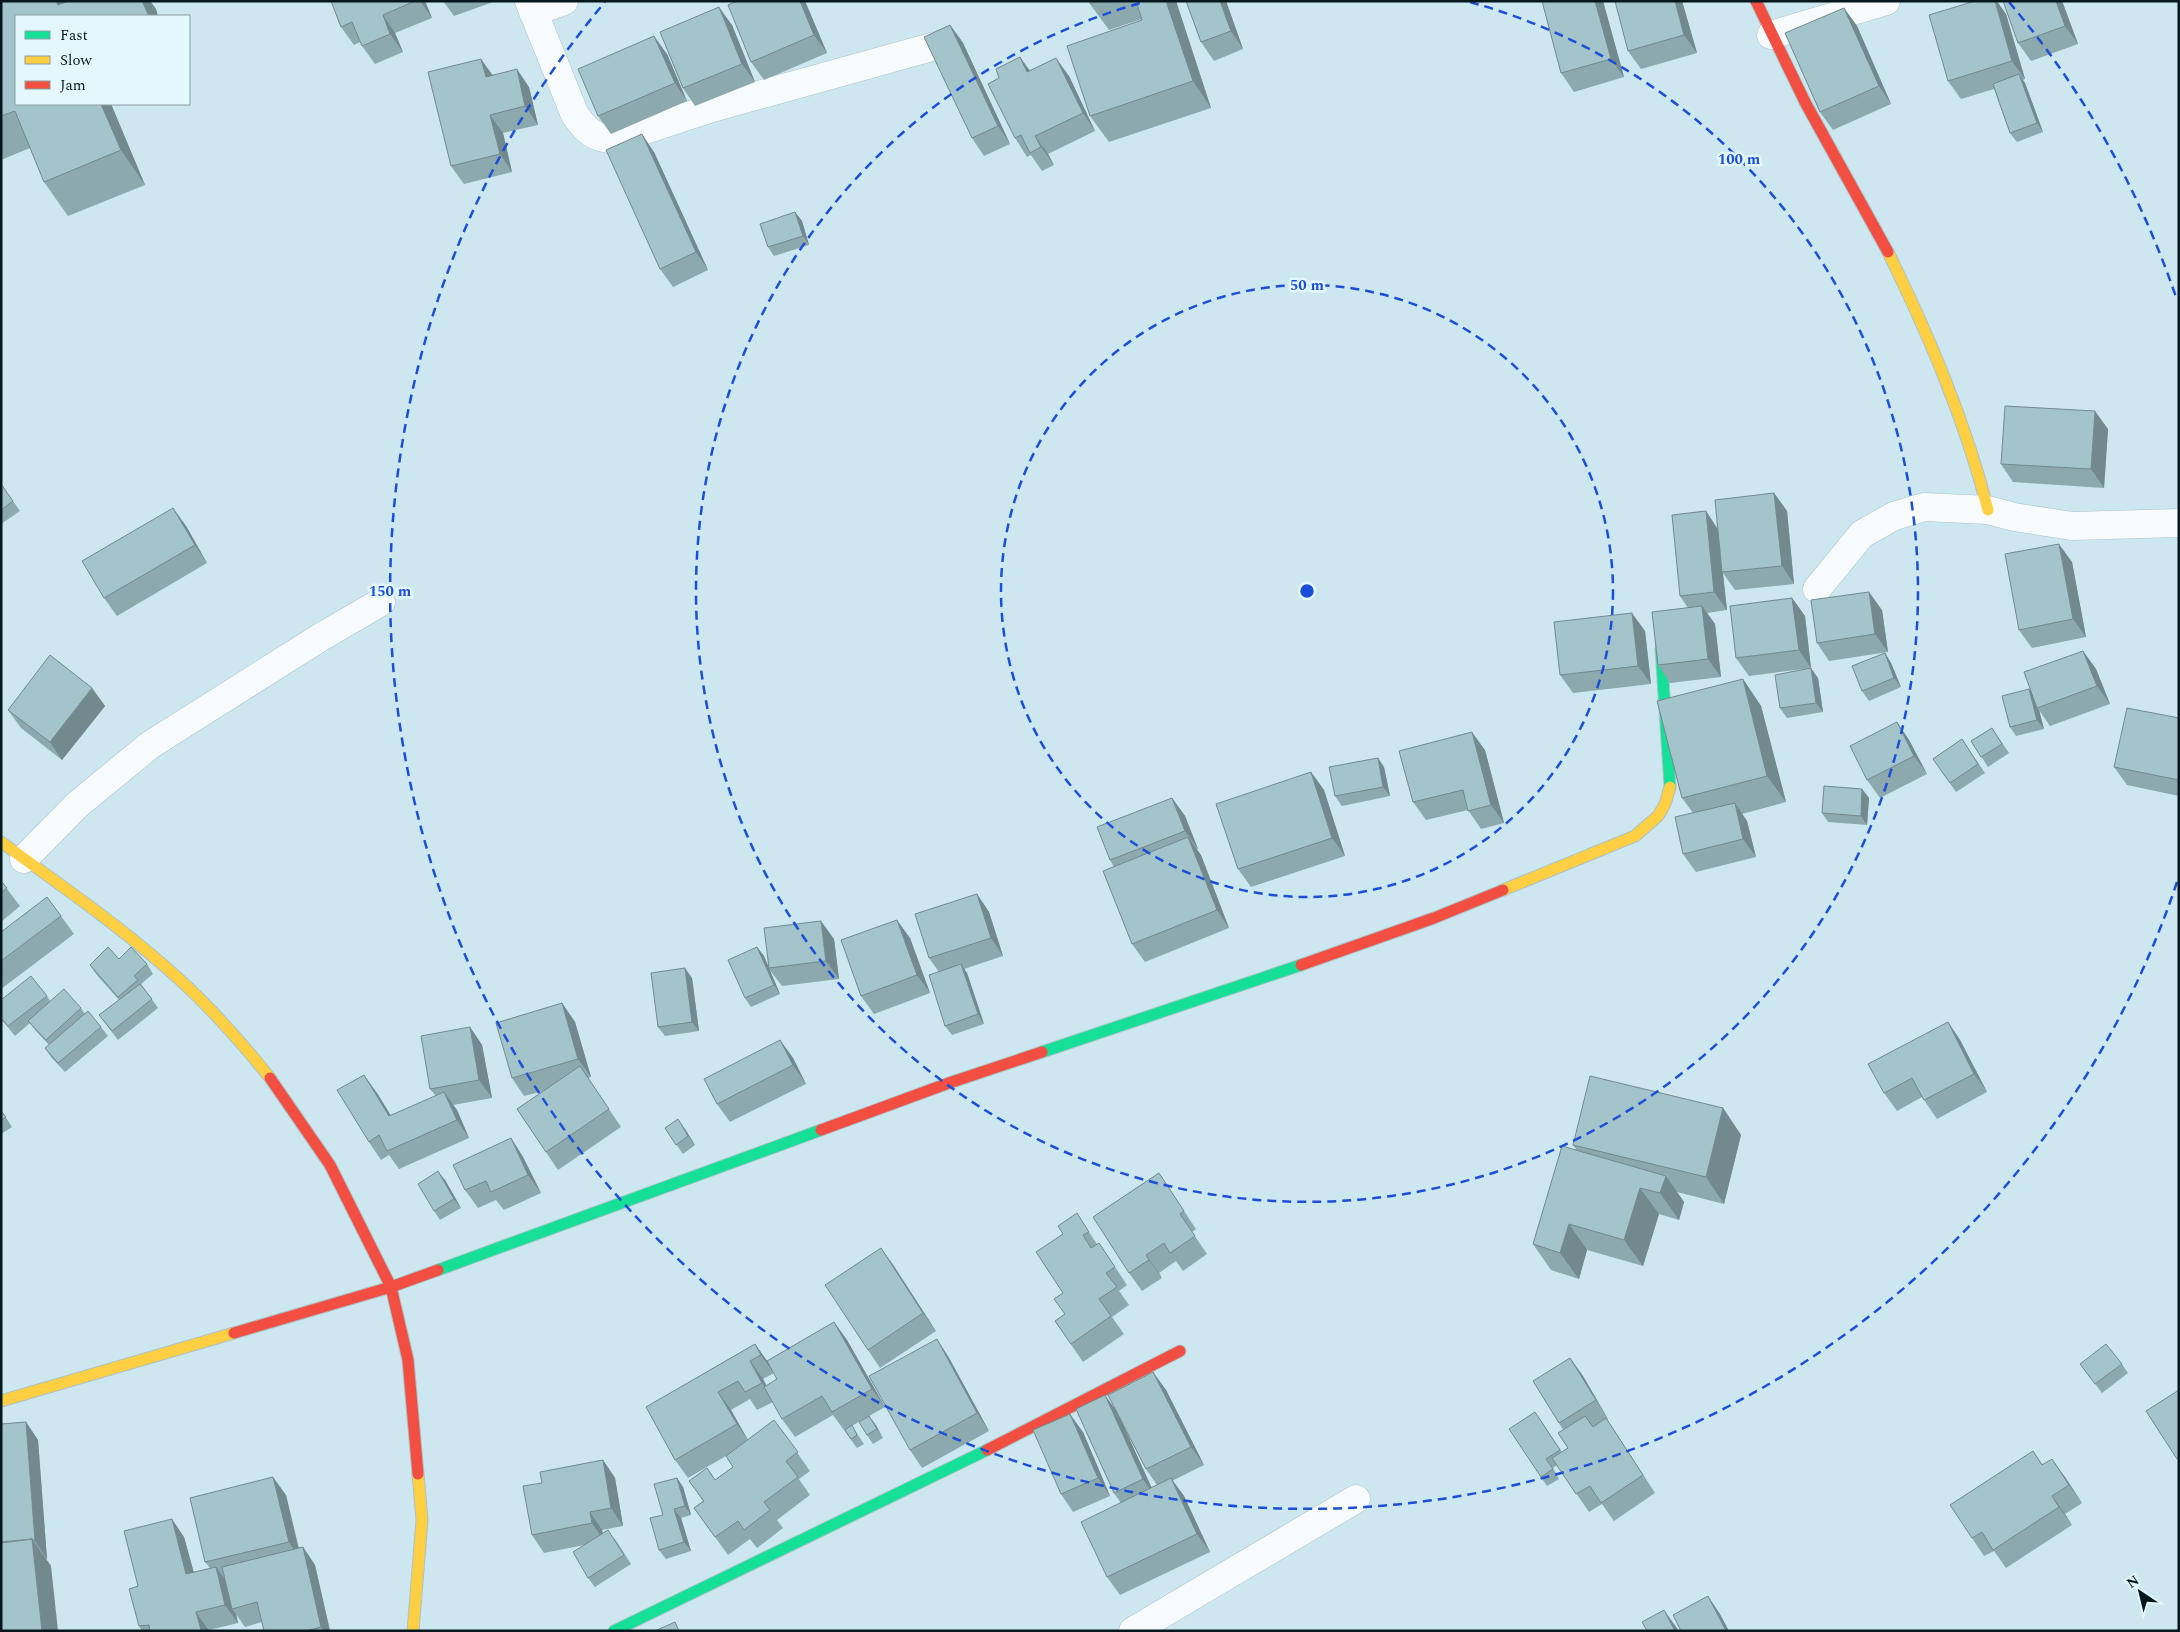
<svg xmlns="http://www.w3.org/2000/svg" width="2180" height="1632" font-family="Spectral,serif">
<rect width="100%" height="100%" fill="#cce7f0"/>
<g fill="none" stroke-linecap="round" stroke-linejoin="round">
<defs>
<path id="street" d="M529,1l46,114c13,18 18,22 40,25l97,-32 234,-65
M533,12l31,-11
M1771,35l115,-34
M1817,589l45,-55 32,-18 30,-9 64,3 26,7 58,9 107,-3
M24,859l53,-54 73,-60 171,-108 60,-35
M1133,1631l223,-132"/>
<path id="fast" d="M1661,649l9,138
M1042,1052l259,-87
M438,1270l383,-140
M614,1631l373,-181"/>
<path id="slow" d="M1888,252c41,84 77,168 100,258
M1,842c61,44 123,87 178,137 33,30 63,64 91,99
M1503,890l132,-54 23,-20 7,-12 5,-17
M1,1401l233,-68
M413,1631l9,-111 -4,-46"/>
<path id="jam" d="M1756,1l50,103 82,148
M1301,965l133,-47 69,-28
M270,1078l60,87 61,122 17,73 10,114
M821,1130l128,-47 93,-31
M234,1333l157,-46 47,-17
M987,1450l193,-99"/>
</defs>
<!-- street casing -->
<use href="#street" stroke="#acc2c9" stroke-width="29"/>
<!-- fast casing -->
<use href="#fast" stroke="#acc2c9" stroke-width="13"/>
<!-- slow casing -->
<use href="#slow" stroke="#acc2c9" stroke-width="13"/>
<!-- jam casing -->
<use href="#jam" stroke="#acc2c9" stroke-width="13"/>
<!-- street -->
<use href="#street" stroke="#f7fbfd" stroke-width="28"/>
<!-- fast -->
<use href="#fast" stroke="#16e098" stroke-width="11"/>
<!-- slow -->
<use href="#slow" stroke="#ffcf43" stroke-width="11"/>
<!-- jam -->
<use href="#jam" stroke="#f24e42" stroke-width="11"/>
</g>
<!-- wall -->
<path fill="#8ca9ae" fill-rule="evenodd" d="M1,1h149l6,8 -140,7 95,88 34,81 -77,31 -24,-34 -14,-34 -29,12z
M331,1h94l7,17 -37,15 8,19 -28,12 -13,-18 -2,-4 -6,3 -13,-18z
M443,1h53l-42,15z
M805,1l22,52 -63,27 -13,-18z
M1090,1h86l35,107 -102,34 -19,-26 52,-96v-1l-33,11 -19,-26z
M1186,1h40l17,48 -29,12 -13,-19z
M1542,1h61l21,76 -50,15 -13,-19z
M1682,1l15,52 -56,16 -13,-18z
M2062,1l16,43 -47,17 -13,-18z
M1844,8l13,18 34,78 -58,26 -13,-18z
M2006,14l19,65 -2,1 2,3 18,49 -26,10 -7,-9 -16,-44 -33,10 -13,-18z
M732,25l23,57 -60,24 -12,-18z
M950,25l13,18 47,101 -26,12 -12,-18z
M667,54l20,47 -76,33 -13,-18z
M1029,70l40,6 26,55 -47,23 6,11 -12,6 -11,-16 -4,2 -12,-19z
M493,75l36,12 9,38 -35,8 9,39 -48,12 -13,-18z
M654,152l54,118 -35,17 -13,-18z
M795,212l7,9 7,24 -35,11 -6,-9z
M2108,429l-4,59 -91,-6 -12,-18z
M1,484l19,27 -19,13z
M1774,493l13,18 7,73 -59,6 -12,-17 4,37 -20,3 8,11 6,53 -51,6 -12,-18 30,-57 -8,-12 26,-85 12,18z
M173,508l13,18 21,37 -90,53 -13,-18z
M2072,562l14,75 -54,11 -13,-18z
M1792,598l13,18 6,52 -62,8 -13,-18z
M1882,610l6,42 -59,9 -12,-18z
M1645,631l6,53 -78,9 -13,-18z
M2083,651l13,18 14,35 -60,22 -11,-16 5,19 -28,7 -6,-9 19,-38 3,4z
M1885,653l6,10 10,24 -32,14 -7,-10z
M1818,678l5,34 -36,6 -7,-10z
M1743,679l18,27 25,96 -44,12 5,7 9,36 -60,15 -13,-18 10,-41 -11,-15z
M92,688l13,18 -43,54 -41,-32 -13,-18z
M2179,718v78l-52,-11 -13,-18z
M1897,722l12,18 18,34 -47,24 -13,-18z
M1992,728l17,25 -21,14 -17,-26z
M1962,739l23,34 -29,19 -23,-33z
M1485,750l19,73 -23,6 -13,-19 -42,10 -13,-18z
M1384,767l6,29 -48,10 -7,-10z
M1311,772l13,18 21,66 -94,31 -13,-18z
M1862,789l7,9 -2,27 -39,-3 -6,-9z
M1172,798l13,18 13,33h-2l5,6 28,73 -84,34 -13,-18 -18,-77 -4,-7z
M1,881l19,25 -19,16z
M977,894l12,18 14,44 -39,13 3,4 17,51 -32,11 -7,-9 -6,-54 -10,-14z
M61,916l13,18 -73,55v-57z
M910,938l20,55 -56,21 -13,-18z
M834,939l5,40 -57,7 -13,-17 11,25 -29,13 -6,-9 12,-51 7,9 5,12z
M119,959l28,5 6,10 -12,10 17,24 -40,32 -19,-25 20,-15 -23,-26 -6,-9z
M692,978l7,53 -34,5 -7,-9z
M47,996l3,5 31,7 4,6 16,13 7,9 -43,36 -14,-15 -6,-9 4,-3 -14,-15 -5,-7 -15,13 -14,-17v-19z
M562,1003l13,19 16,55 -3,1 33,49 -63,43 -41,-61 27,-18 -20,5 -12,-18z
M1948,1022l12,18 27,52 -50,27 -15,-22 -25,14 -13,-18z
M470,1027l12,18 10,53 -39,7 4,5 12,28 -70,31 -10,-14 -8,5 -12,-18 8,-49 14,23 45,-20 -6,-7z
M780,1040l13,18 13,26 -76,38 -13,-18z
M1723,1108l18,27 -17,69 -47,-12 7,10 -5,18 -20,-6 -16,52 -56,-16 -8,29 -28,-9 -18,-26 43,-95 -3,-4z
M1,1110l11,17 -11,7z
M665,1128l20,1 10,16 -12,9z
M511,1138l12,19 18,36 -37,17 -8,-10 -18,8 -13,-18z
M1159,1173l37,56 -4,3 15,22 -24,17 -7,-10 -17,12 3,5 -20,13 -13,-18z
M445,1180l16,28 -21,12 -6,-9z
M1089,1232l8,12 2,-1 28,42 -8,6 10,14 -17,12 12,17 -41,28 -28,-41 10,-7 -2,-21 -27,-41z
M881,1248l55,83 -56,37 -12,-18z
M834,1322l13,18 38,67 -16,9 14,22 -10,6 -6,-9 -2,-17 -13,8 12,18 -7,4 -24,-33 -38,22 -13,-18 -9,-17 -16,8 -7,-11 -19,11 17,30 26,-20 36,51 -11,8 11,16 -33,25 6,8 -26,20 -7,-9 -22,16 -34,-47 9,-7 -14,-20 26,-1 18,-13 -7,-11 -38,22 -13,-18 -29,-53 109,-63 12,17zM774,1373l3,6 -11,7 -3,-7z
M937,1339l12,19 40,73 -67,37 -12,-18z
M1570,1358l13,18 25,43 -1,1 48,73 -41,28 -12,-17 -13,8 -32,-47 -4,3 6,11 -12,7 -6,-9 -6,-65 27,40 6,-4 -5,-18 -4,-7z
M2080,1364h42l6,9 -26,20z
M1153,1372l13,18 38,75 -32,16 12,15 26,56 -90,43 -13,-18 14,-74 -7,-10 1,-84zM1122,1423l24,46 11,16 -5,3z
M26,1422l12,18 9,119h-1l5,7 -50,65z
M1083,1432l27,64 -37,16 -12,-18z
M2033,1451l10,14 22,12 17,26 -17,11 7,11 -66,43 -12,-17 -10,5 -12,-18z
M603,1460l12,18 8,48 -21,4 1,3 12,6 16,25 -36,23 -7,-9 -4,-33 -40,8 -12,-18 10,-52z
M677,1478l6,9 8,28 -10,3 10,33 -25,8 -7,-9 4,-35z
M286,1495l13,53 4,-1 12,18 15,66h-66l-2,-9 -17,5 -9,-13 2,9 -29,7v1h-67l-3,-5 -1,-40 46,-49 10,36 16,-5 -5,-6z"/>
<!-- shaded-wall -->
<path fill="#72898d" d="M56,1h10l1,1 -9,3z
M142,1h8l6,8 2,7h-9z
M420,1h5l7,17z
M800,1h5l22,52 -13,-18z
M1166,1h10l35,107 -18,-27z
M1220,1h6l17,48 -12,-18z
M1595,1h8l21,76 -13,-18z
M1675,1h7l15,52 -13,-18z
M1995,1h2l9,13 19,65 -13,-18z
M2056,1h6l16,43 -13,-18z
M719,7l13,18 23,57 -13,-18z
M1844,8l13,18 34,78 -12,-18z
M383,15l12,18 8,19 -13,-18z
M950,25l13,18 47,101 -12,-18z
M654,36l13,18 20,47 -12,-18z
M1020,57l13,18 -6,-3z
M1056,58l13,18 26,55 -12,-18z
M481,59l13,18h-8z
M517,69l12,18 9,38 -13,-19z
M2019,74l6,9 18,49 -6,-9z
M101,104h10l34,81 -24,-35z
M490,115l13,18 9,39 -12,-18z
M642,134l12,18 54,118 -12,-18z
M1035,136l13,18 6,11 -13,-18z
M795,212l7,9 7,24 -6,-9z
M2095,411l13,18 -4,59 -13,-19z
M1774,493l13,18 7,73 -12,-18z
M173,508l13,18 21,37 -12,-18z
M1706,511l12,19 9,80 -13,-18z
M2059,544l13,18 14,75 -13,-18z
M1869,592l13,18 6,42 -13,-18z
M1792,598l13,18 6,52 -12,-18z
M1702,606l13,18 6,53 -13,-18z
M1632,613l13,18 6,53 -13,-18z
M2083,651l13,18 14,35 -13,-18z
M1885,653l6,10 10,24 -7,-9z
M1811,668l7,10 5,34 -7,-9z
M1743,679l18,27 25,96 -19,-26z
M92,688l13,18 -43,54 -12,-18z
M2029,689l7,9 1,10 2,2 5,19 -7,-9z
M1897,722l12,18 18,34 -13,-18z
M1472,732l13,18 19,73 -13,-18z
M1378,758l6,9 6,29 -7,-9z
M1311,772l13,18 21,66 -13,-18z
M1862,789l7,9 -2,27 -6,-9z
M1172,798l13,18 13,33 -13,-18z
M1735,803l12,18 9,36 -13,-18z
M1188,837l13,18 28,73 -12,-18z
M977,894l12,18 14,44 -12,-18z
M897,920l13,18 20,55 -13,-18z
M821,921l13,18 5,40 -13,-18z
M757,947l7,9 16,38 -6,-9z
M961,964l6,9 17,51 -6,-10z
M685,968l7,10 7,53 -7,-9z
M562,1003l13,19 16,55 -13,-18z
M1948,1022l12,18 27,52 -13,-18z
M470,1027l12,18 10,53 -13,-18z
M780,1040l13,18 13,26 -13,-19z
M364,1075l13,18 25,41 -13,-18z
M444,1092l13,18 12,28 -12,-18z
M1723,1108l18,27 -17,69 -18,-27z
M678,1119l7,10 10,16 -7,-9z
M511,1138l12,19 18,36 -13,-18z
M438,1171l7,9 16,28 -7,-9z
M1666,1176l18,26 -5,18 -19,-27z
M1640,1188l19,26 -16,52 -19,-26z
M1569,1224l18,26 -8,29 -19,-26z
M881,1248l13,18 42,65 -13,-18z
M1146,1255l13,18 3,5 -13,-18z
M834,1322l13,18 38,67 -13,-18z
M937,1339l12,19 40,73 -12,-18z
M755,1344l13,18 6,11 -13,-18z
M1570,1358l13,18 25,43 -12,-19z
M750,1361l13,18 12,22 -13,-18z
M1153,1372l13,18 38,75 -13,-18z
M718,1392l13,18 18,32 -12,-18z
M1105,1395l13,18 38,85 -13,-19z
M1070,1414l13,18 27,64 -12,-18z
M869,1416l7,9 7,13 -6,-9z
M1606,1418l12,18 37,57 -12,-18z
M26,1422l12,18 9,119 -12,-18z
M2052,1459l13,18 17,26 -13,-18z
M603,1460l12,18 8,48 -12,-18z
M273,1477l13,18 15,65 -12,-18z
M677,1478l6,9 8,28 -6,-9z
M1171,1478l13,18 26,56 -13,-18z
M2052,1496l13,18 7,11 -13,-18z
M674,1509l7,9 10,33 -7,-9z
M590,1512l12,18 2,11 -12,-18z
M172,1519l12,18 15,55 -13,-18z
M32,1539l19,27 7,65h-16z
M303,1547l12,18 15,66h-6l-3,-4z
M216,1567l13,18 3,24 4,5 2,9 -13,-18z
M1708,1596l12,18 9,17h-3z
M1664,1610l15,21h-4z
M196,1612l13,19h-7l-1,-1z"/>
<!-- building -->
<path fill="#a3c4ca" stroke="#72898d" d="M1,1h55l2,4 10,-4h74l7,15h-133v88h85l20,46 -77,32 -29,-71 -14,5z
M331,1h84l-32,14 7,19 -28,12 -10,-24 -11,5z
M737,1h63l14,34 -63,27 -23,-57z
M1090,1h8l-8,3z
M1136,1h30l27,80 -103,35 -23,-70 75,-26z
M1186,1h34l11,30 -30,11z
M1542,1h53l16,58 -50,14z
M1615,1h60l9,34 -56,16z
M1975,1h20l17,60 -64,20 -19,-66z
M2003,1h53l9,25 -47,17z
M719,7l23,57 -59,24 -23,-56z
M1844,8l35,78 -59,26 -35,-79z
M950,25l48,101 -26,12 -48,-101z
M654,36l21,47 -77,33 -20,-47z
M1020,57l7,15 29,-14 27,55 -48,23 6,11 -11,6 -9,-18 -6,3 -27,-54 11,-6 -3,-9z
M481,59l5,18 31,-8 8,37 -35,9 10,39 -49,12 -23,-94z
M2019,74l18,49 -27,10 -17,-49z
M642,134l54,118 -36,17 -54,-119z
M795,212l8,24 -35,11 -8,-23z
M2005,406l90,5 -4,58 -90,-5z
M1,484l12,17 -12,9z
M1774,493l8,73 -60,6 -7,-72z
M173,508l22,37 -91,53 -22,-37z
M1706,511l8,81 -34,4 -8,-81z
M2059,544l14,75 -54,11 -14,-76z
M1869,592l6,42 -58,9 -6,-43z
M1792,598l7,52 -63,8 -6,-52z
M1702,606l6,53 -50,6 -6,-53z
M1632,613l6,53 -78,9 -6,-53z
M2083,651l14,35 -60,22 -13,-36z
M1885,653l9,25 -32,13 -10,-25z
M50,655l42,33 -42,54 -42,-32z
M1811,668l5,35 -36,5 -5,-33z
M1743,679l24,97 -85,22 -25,-97z
M2029,689l8,31 -27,7 -8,-31z
M2127,708l52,10v62l-65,-13z
M1897,722l17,34 -47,24 -17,-34z
M1992,728l10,16 -21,13 -10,-16z
M1472,732l19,73 -23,6 -5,-21 -50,12 -14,-51z
M1962,739l16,25 -28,19 -17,-24z
M1378,758l5,29 -48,9 -6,-29z
M1311,772l21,66 -94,31 -22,-65z
M1824,786l38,3 -1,27 -39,-3z
M1172,798l13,33 -75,29 -13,-33z
M1735,803l8,36 -60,15 -8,-37z
M1188,837l29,73 -85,34 -29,-73z
M1,881l6,7 -6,5z
M977,894l14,44 -62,20 -14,-44z
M47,897l14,19 -60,45v-29z
M897,920l20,55 -56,21 -20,-56z
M821,921l5,40 -57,7 -5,-40z
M108,947l11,12 12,-12 16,17 -13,12 4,4 -20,17 -28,-32z
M757,947l17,38 -29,13 -17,-38z
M961,964l17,50 -33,12 -16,-51z
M685,968l7,54 -34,5 -7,-54z
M31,976l16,20 -39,30 -7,-8v-18z
M140,984l12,15 -40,32 -13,-16z
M64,989l17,19 -35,32 -18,-19z
M562,1003l16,56 -66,19 -16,-55z
M88,1011l13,16 -43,36 -13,-15z
M1948,1022l26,52 -50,26 -12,-22 -28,15 -16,-29z
M470,1027l9,53 -49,9 -9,-53z
M780,1040l13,25 -76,39 -13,-25z
M580,1066l29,43 -63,43 -29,-43z
M364,1075l25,41 55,-24 13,28 -70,31 -8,-16 -10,7 -32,-52z
M1590,1076l133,32 -17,69 -133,-32z
M1,1111l5,6 -5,3z
M678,1119l10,17 -12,9 -11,-17z
M511,1138l17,37 -37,17 -5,-11 -21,9 -12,-25z
M1562,1146l104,30 -6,17 -20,-5 -16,52 -55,-16 -9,29 -27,-9z
M438,1171l16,28 -20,12 -16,-27z
M1159,1173l25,38 -4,3 15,22 -25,17 -6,-10 -18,12 3,5 -20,13 -36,-56z
M1077,1213l12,19 -6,3 8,13 8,-5 16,24 -9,6 11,14 -18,12 12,17 -40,28 -16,-23 10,-7 -11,-15 9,-6 -27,-41 27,-18 -5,-8z
M881,1248l42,65 -55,37 -43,-65z
M834,1322l38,67 -40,23 -10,-16 -40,23 -18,-32 13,-8 -10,-18z
M937,1339l40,74 -67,37 -41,-74z
M755,1344l6,11 -11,6 12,22 -17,9 -7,-11 -20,11 19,32 -62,36 -29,-53z
M2106,1344l16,20 -27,20 -15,-20z
M1570,1358l26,42 -37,23 -26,-42z
M1153,1372l38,75 -45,22 -38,-74z
M2179,1390v68l-2,1 -31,-48z
M1105,1395l38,84 -29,14 -38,-84z
M1535,1412l25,38 -14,9 7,10 -12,8 -32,-48z
M1070,1414l28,64 -37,16 -28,-64z
M869,1416l8,13 -10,6 -8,-13z
M1585,1416l8,11 13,-9 37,57 -42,28 -11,-17 -14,8 -24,-36 16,-10 -10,-15z
M774,1420l24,32 -12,9 12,16 -34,25 6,8 -26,20 -6,-9 -23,16 -21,-29 10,-7 -15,-20 18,-13 8,12 18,-13 -7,-11z
M26,1422l9,119 -3,-2 -31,4v-119z
M852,1425l5,10 -6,4 -6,-9z
M2033,1451l9,14 10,-6 17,26 -17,11 7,11 -66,43 -11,-18 -10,6 -22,-33z
M603,1460l8,48 -21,4 2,11 -60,12 -9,-49 19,-3 -2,-11z
M273,1477l16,65 -84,20 -15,-64z
M677,1478l8,28 -11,3 10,33 -25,8 -9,-32 13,-3 -9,-31z
M1171,1478l26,56 -90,43 -26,-55z
M172,1519l14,55 30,-7 9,38 -29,7 5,18 -3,1h-48l-1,-6 -10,1 -10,-37 9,-3 -14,-55z
M608,1530l16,25 -36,23 -15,-26z
M32,1539l10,92h-41v-89z
M303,1547l18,80 -15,4h-42l-7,-29 -25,7 -10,-42z
M1708,1596l18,35h-45l-8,-16z
M1664,1610l11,21h-28l-5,-9z
M675,1622l4,9h-24z"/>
<!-- distance rings -->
<g fill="none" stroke="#1d4ed8" stroke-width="2.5" stroke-dasharray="9 6">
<circle cx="1307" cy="591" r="306"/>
<path d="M1470 2A611 611 0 1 1 1144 2"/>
<path d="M2177 882A917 917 0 1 1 605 2M2009 2A917 917 0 0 1 2177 300"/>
</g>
<circle cx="1307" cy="591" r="8" fill="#1d4ed8" stroke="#e3f7fd" stroke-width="2.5"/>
<g font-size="15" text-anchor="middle" font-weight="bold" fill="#1d4ed8" stroke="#e3f7fd" stroke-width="5" stroke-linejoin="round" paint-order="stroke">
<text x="1739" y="164">100 m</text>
<text x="1307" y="290">50 m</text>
<text x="390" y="596">150 m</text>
</g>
<!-- border -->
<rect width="2180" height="1632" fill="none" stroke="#05181d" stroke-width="5"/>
<!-- legend -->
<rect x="15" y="15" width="175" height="90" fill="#e3f7fd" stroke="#8a9ea3"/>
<rect x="25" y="31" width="25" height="8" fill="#16e098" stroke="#8a9ea3"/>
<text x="60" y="40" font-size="15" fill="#05181d">Fast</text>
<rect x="25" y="56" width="25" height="8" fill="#ffcf43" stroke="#8a9ea3"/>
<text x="60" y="65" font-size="15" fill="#05181d">Slow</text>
<rect x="25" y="81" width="25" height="8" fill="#f24e42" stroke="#8a9ea3"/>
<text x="60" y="90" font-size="15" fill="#05181d">Jam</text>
<!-- north arrow -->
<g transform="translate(2140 1592) rotate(325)" stroke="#e3f7fd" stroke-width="4" paint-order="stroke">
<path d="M0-4L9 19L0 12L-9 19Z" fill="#05181d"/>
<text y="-8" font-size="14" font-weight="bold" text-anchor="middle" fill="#05181d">N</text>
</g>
</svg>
